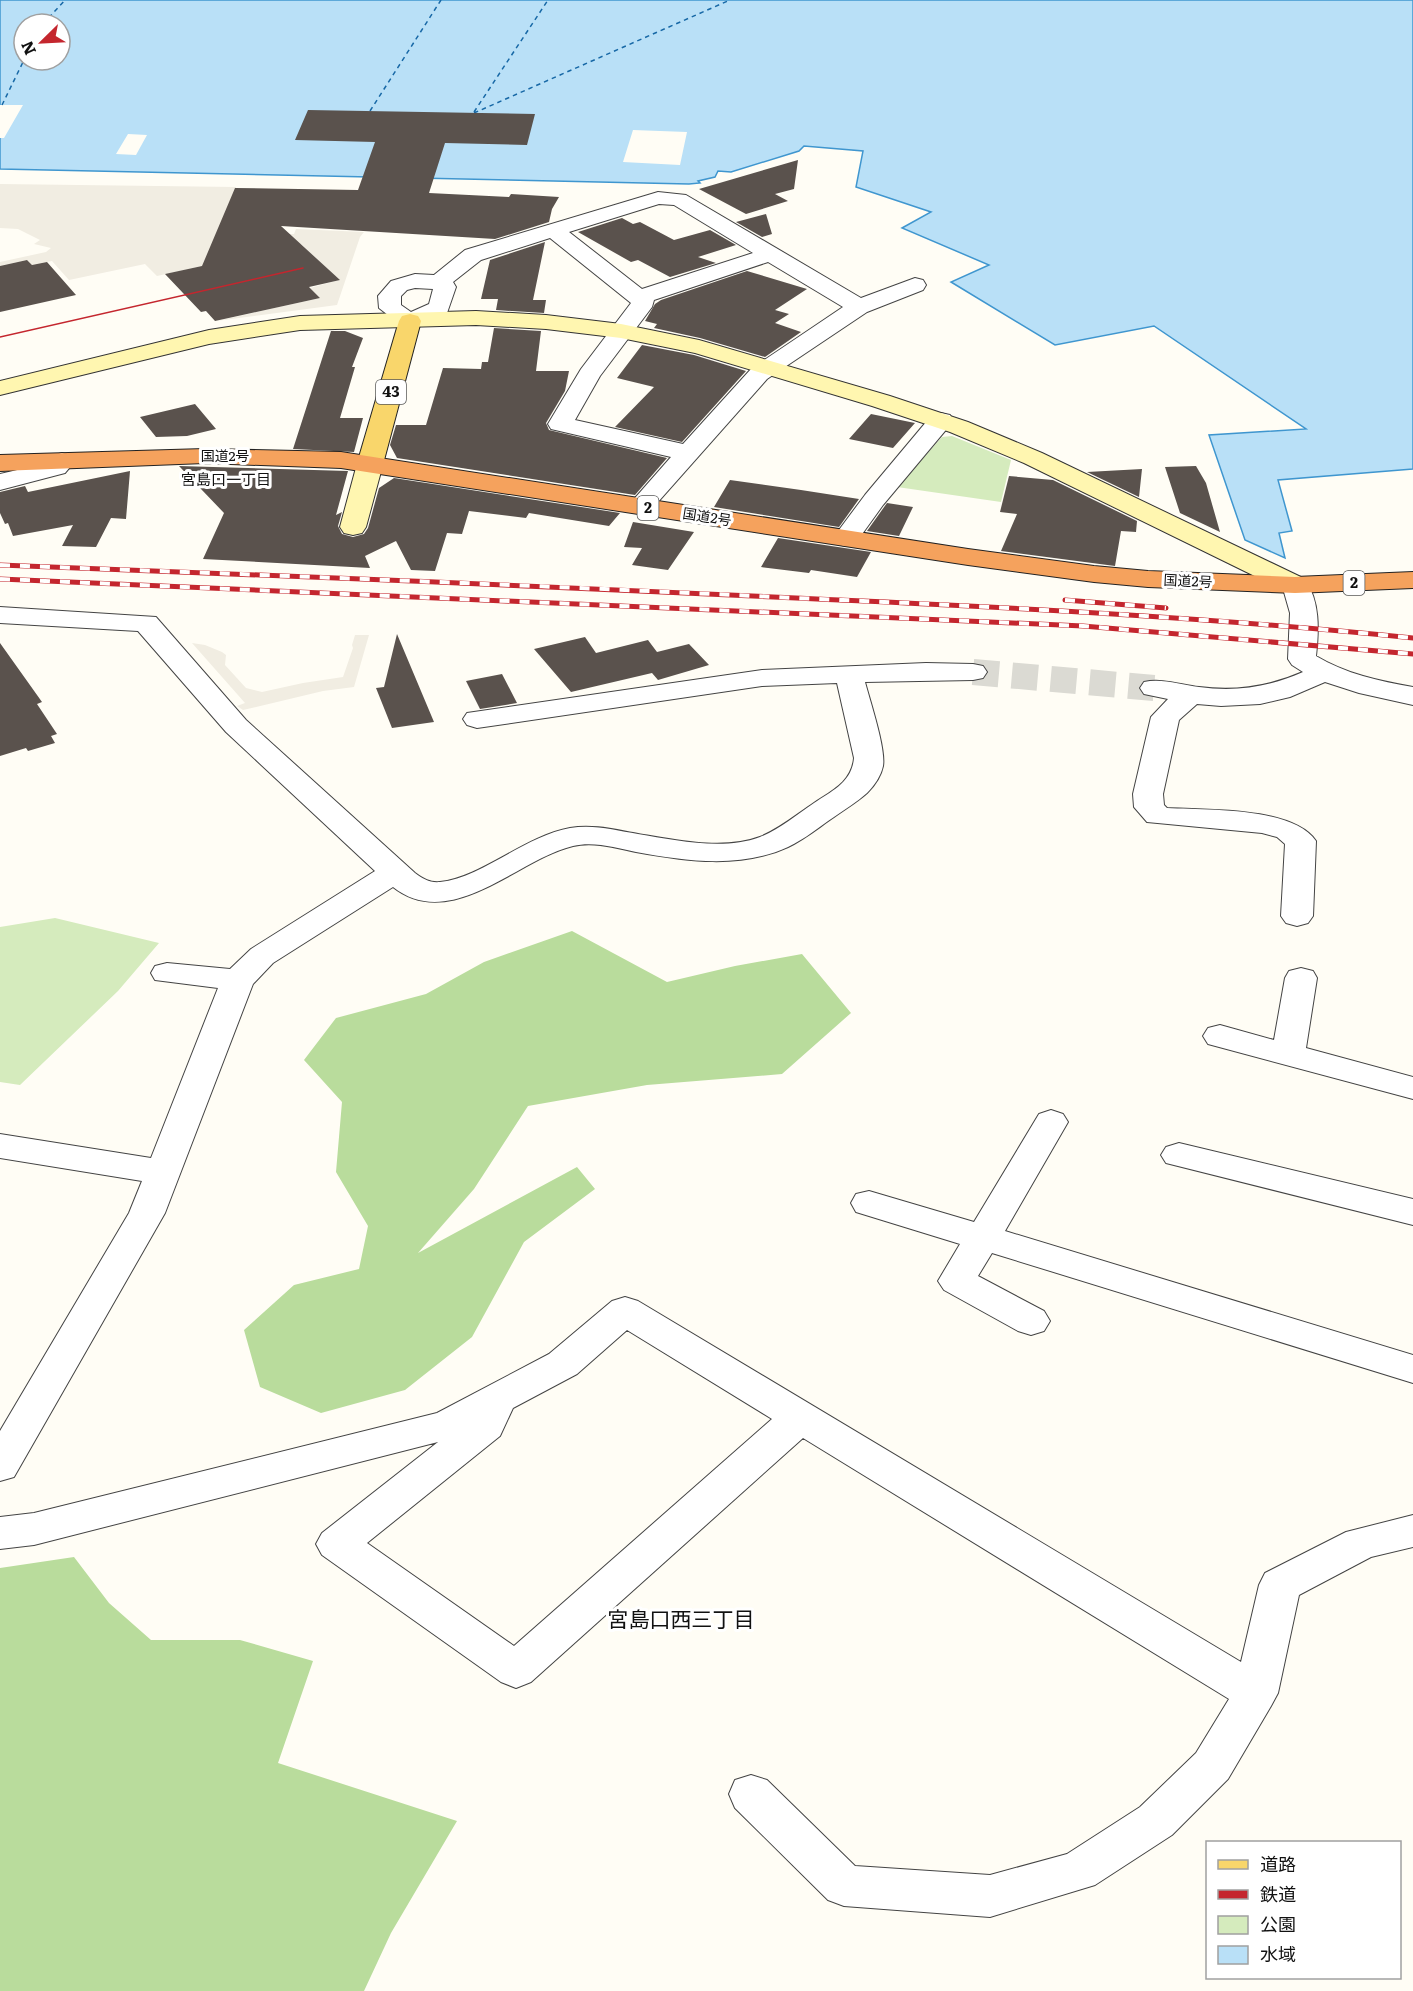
<svg xmlns="http://www.w3.org/2000/svg" width="1413" height="1991" font-family="Literata,'Noto Sans JP',serif">
<rect width="100%" height="100%" fill="#fffdf5"/>
<!-- green -->
<path fill="#d5ebbd" d="M952,436l59,24 -10,42 -104,-15 45,-50z
M55,918l104,25 -41,48 -98,94 -20,-3v-155z"/>
<!-- forest -->
<path fill="#b9dc9c" d="M572,931l95,51 68,-16 67,-12 49,59 -69,61 -135,11 -119,21 -54,83 -56,64 159,-86 18,22 -71,53 -52,95 -67,53 -84,23 -61,-26 -16,-57 50,-45 65,-16 9,-43 -32,-54 6,-70 -38,-42 32,-42 90,-24 58,-32z
M74,1557l35,46 42,37h89l73,21 -35,102 179,58 -66,112 -27,58h-364v-423z"/>
<!-- plaza -->
<path fill="#f1ede2" d="M0,184l236,3 -18,46 76,1 2,-5 68,3 -4,5 -23,68 -121,16 104,-23 -10,-10 29,-8 -38,-36 -144,32 -12,-12 -76,16 -17,-19 -20,4 -5,-5 -27,6v-4l46,-10 5,-4 -17,-4 6,-4 -22,-11 -18,-1z
M355,635h14l-15,52 -31,4 -80,19 -6,-4 8,-3 -53,-60 13,2 17,7 4,3 -1,10 21,23 16,4 41,-9 40,-6 10,-29 -1,-3z"/>
<!-- water -->
<path fill="#b9e0f7" stroke="#3f96cf" stroke-width="1.5" fill-rule="evenodd" d="M0,0h1413v469l-135,11 14,51 -13,2 6,25 -40,-18 -36,-105 97,-6 -152,-103 -99,19 -104,-63 38,-17 -87,-37 29,-16 -75,-25 7,-36 -59,-5 -5,5 -68,21 -13,-1 -3,6 -17,4 2,2 -11,1 -689,-15zM24,24h36v36h-36z"/>
<!-- pier -->
<path fill="#fffdf5" d="M0,105h23l-19,33h-4z
M633,130l54,2 -7,33 -57,-3z
M128,134l19,1 -11,20 -20,-1z"/>
<g fill="none" stroke-linecap="round" stroke-linejoin="round">
<!-- ferry -->
<path stroke="#1768a6" stroke-width="1.5" stroke-dasharray="4.5 4" stroke-linecap="butt" d="M43,24l22,-24
M2,105l22,-45
M370,111l71,-111
M474,112l74,-112
M474,113l256,-113"/>
</g>
<!-- building -->
<path fill="#5a524d" d="M308,110l227,4 -8,31 -82,-2 -16,50 80,4 2,-3 48,3 -7,12 -3,13 -54,17 -214,-13 59,54 -31,7 11,11 -105,23 -9,-10 -5,1 -36,-38 37,-8 33,-78 123,2 17,-48 -80,-2z
M798,160l-4,29 -19,5 13,7 -42,13 -47,-25z
M766,214l6,20 -10,3 -26,-15z
M622,218l11,6 7,-2 34,18 36,-10 26,15 -38,12 18,6 -46,14 -32,-17 -7,2 -53,-30z
M545,242l-12,58h13l-2,13 -48,-3 2,-11h-17l9,-39z
M27,260l5,5 15,-3 29,33 -76,17v-46z
M747,271l60,18 -32,21 14,4 -14,9 26,9 -36,25 -65,-19 -46,-10 3,-4 -12,-3 10,-17 6,-4z
M494,328l47,3 -5,40h33l-4,20 -19,32 3,7 118,28 -32,37 -238,-37 -7,-13 6,-20h30l17,-57 38,1 1,-7h6z
M331,331h14l18,7 -11,29h3l-15,51h23l-9,34 -61,-3z
M642,345l52,10 52,16 -64,71 -67,-15 39,-40 -37,-9z
M195,404l21,25 -29,7 -31,1 -16,-20z
M871,414l44,9 -22,25 -44,-9z
M179,466l169,5 -12,44 6,-3 -4,14 4,8 11,3 11,-3 4,-6 11,-40 15,-10 226,35 -11,13 -80,-13 -3,5 -57,-7 -7,23 -15,-1 -12,38 -24,-1 -15,-29 -31,15 5,12 -167,-9 21,-46z
M1196,466l10,17 14,49 -40,-19 -15,-46z
M1142,469l-3,28 -52,-25z
M130,471l-4,48 -15,-1 -15,29 -34,-1 11,-21 -60,11 -5,-13 -3,1 -5,-11v-21l25,-6 3,6z
M1009,476l44,4 84,41 -1,11 -15,-1 -6,35 -114,-15 16,-37 -17,-2z
M730,480l71,10 58,9 -20,28 -125,-20z
M887,503l26,4 -14,29 -32,-5z
M633,522l61,10 -26,38 -36,-5 10,-17 -18,-1z
M778,538l93,14 -14,25 -46,-7 -2,3 -48,-6z
M397,634l37,88 -42,6 -16,-40 8,-1z
M585,637l11,16 52,-13 9,12 32,-8 20,21 -51,15 -6,-7 -81,19 -37,-43z
M0,643l42,59 -5,2 20,30 -6,2 4,7 -27,8 -2,-3 -26,8z
M502,674l15,29 -37,6 -14,-28z"/>
<g fill="none" stroke-linecap="round" stroke-linejoin="round">
<!-- street-tunnel -->
<path stroke="#dbdad3" stroke-width="26" stroke-dasharray="26 13" stroke-linecap="butt" d="M973,672l181,16"/>
<defs>
<path id="street" d="M658,192l28,3 175,103 54,-20 8,2 3,5 -3,5 -56,22 -100,67 -117,132 -9,3 -9,-3 -4,-5 43,-49 -120,-28 -3,-5 33,-55 50,-66 -81,-65 -69,22 -28,22 3,5 -9,26 -37,15 -8,-2 -23,-18 -1,-12 13,-15 24,-7 19,1 31,-25zM659,204l15,1 79,48 -111,36 -73,-57zM768,262l75,45 -92,62 -68,75 -108,-24 25,-44 52,-69 2,-7zM415,288l18,1 -4,15 -18,8 -10,-7v-9l6,-6z
M941,413l9,2 3,5 -3,5 -67,80 -28,39 -9,2 -9,-2 -4,-6 32,-43 67,-80z
M62,453l9,3 4,5 -10,12 -65,17v-16l47,-11 6,-7z
M1295,577l10,2c15,23 14,50 11,77 30,18 63,25 97,31v18l-54,-12 -34,-11 -35,15 -30,7 -39,2 -24,-2 -18,16 -16,74 1,11 3,3c39,2 126,-1 149,33l-3,75 -5,7 -11,3 -11,-3 -5,-7 4,-72 -8,-7 -15,-4 -115,-11 -13,-15 -1,-13 18,-77 17,-18 -24,-5 -4,-6 4,-6c18,-4 37,3 55,5 37,5 70,0 104,-15l-11,-7 -4,-6 2,-46 -8,-28 3,-6z
M0,607l156,10 90,103 169,153c8,6 15,10 25,9 41,-4 85,-46 130,-54 23,-4 45,2 68,6 37,6 85,17 122,3 20,-8 36,-22 54,-34 18,-12 38,-21 40,-45l-17,-75 -75,3 -285,42 -10,-3 -4,-6 4,-6 295,-43 164,-7 47,1 10,2 4,6 -4,6 -10,2 -108,2c5,19 21,67 18,84 -2,10 -9,20 -16,27 -10,9 -22,16 -33,24 -15,10 -29,22 -46,30 -47,22 -103,14 -152,5 -19,-4 -42,-11 -63,-6 -55,13 -122,87 -180,41l-120,76 -20,21 -88,229 -151,264 -14,4v-50l129,-218 13,-32 -142,-23v-24l151,24 67,-170 -63,-8 -4,-7 4,-7 12,-3 63,6 21,-20 124,-78 -149,-139 -88,-101 -138,-8z
M1301,968l12,3 4,7 -11,70 107,29v22l-205,-55 -5,-8 5,-8 12,-3 54,15 11,-62 4,-7z
M1051,1110l12,4 5,8 -63,109 408,124v28l-421,-130 -14,23 66,35 6,10 -6,10 -13,4 -13,-4 -74,-41 -6,-9 22,-37 -104,-32 -5,-9 5,-9 13,-3 105,31 65,-108z
M1179,1143l234,56v26l-247,-62 -5,-8 5,-8z
M625,1297l13,4 603,361 18,-77 6,-12 81,-41 67,-17v32l-42,10 -72,38 -21,98 -7,13 -43,73 -56,56 -77,50 -105,32 -146,-11 -16,-6 -93,-92 -6,-14 6,-14 16,-5 16,5 88,86 135,9 77,-21 73,-47 56,-54 33,-54 -426,-261 -272,244 -15,6 -15,-6 -179,-127 -6,-11 6,-11 116,-91 -404,103 -34,4v-32l34,-4 403,-100 112,-59 63,-53zM627,1330l145,89 -258,227 -147,-103 133,-107 13,-28 64,-34z"/>
<path id="secondary" d="M476,311l70,4 75,9 78,16 191,56 78,26 74,31 263,126 3,6 -3,6 -10,2 -10,-2 -261,-128 -74,-31 -78,-26 -177,-53 -74,-15 -75,-9 -70,-4 -176,5 -91,14 -209,51v-14l209,-51 91,-14z
M370,456l9,3 4,5 -17,63 -4,6 -9,2 -9,-2 -4,-6 17,-63 4,-5z"/>
<path id="primary" d="M410,314l8,2 3,5 -38,143 -4,5 -9,3 -9,-3 -4,-5 42,-143 3,-5z"/>
<path id="highway" d="M205,449l136,3 627,97 126,17 54,5 147,6 118,-5v16l-118,5 -147,-6 -54,-5 -126,-17 -627,-97 -136,-5 -205,8v-16z"/>
</defs>
<!-- street casing -->
<use href="#street" stroke="#444" stroke-width="2"/>
<!-- secondary casing -->
<use href="#secondary" stroke="#333" stroke-width="2"/>
<!-- primary casing -->
<use href="#primary" stroke="#222" stroke-width="2"/>
<!-- highway casing -->
<use href="#highway" stroke="#222" stroke-width="2"/>
<!-- street -->
<use href="#street" fill="#fff" fill-rule="evenodd"/>
<!-- secondary -->
<use href="#secondary" fill="#fff6b0" fill-rule="evenodd"/>
<!-- primary -->
<use href="#primary" fill="#f9d66b" fill-rule="evenodd"/>
<!-- highway -->
<use href="#highway" fill="#f5a25d" fill-rule="evenodd"/>
<!-- tram -->
<path stroke="#c4262e" stroke-width="1.5" d="M0,337l303,-69"/>
<defs>
<path id="rail" d="M0,565c265,10 531,20 796,33 206,9 412,19 617,40
M0,579l1083,47 330,28
M1065,600l101,8"/>
</defs>
<!-- rail casing -->
<use href="#rail" stroke="#c4262e" stroke-width="5"/>
<!-- rail -->
<use href="#rail" stroke="#fff" stroke-width="4" stroke-dasharray="10" stroke-linecap="butt"/>
</g>
<g text-anchor="middle" stroke-width="6" stroke-linejoin="round" paint-order="stroke">
<!-- far-street labels -->
<g font-size="14" fill="#111" stroke="#fff">
<text x="225" y="461">国道2号</text>
<text transform="translate(707 517) rotate(9)" y="5">国道2号</text>
<text transform="translate(1188 581) rotate(3)" y="5">国道2号</text>
</g>
<!-- shield labels -->
<g fill="#fff" stroke="#585858" stroke-width="1.5">
<rect x="376" y="380" width="30" height="24" rx="4.5"/>
<rect x="637.5" y="496" width="21" height="24" rx="4.5"/>
<rect x="1343.5" y="571" width="21" height="24" rx="4.5"/>
</g>
<g font-size="15" font-weight="bold" fill="#111">
<text x="391" y="397">43</text>
<text x="648" y="513">2</text>
<text x="1354" y="588">2</text>
</g>
<!-- far-neighbourhood labels -->
<g font-size="15" fill="#111" stroke="#fff">
<text x="226" y="485">宮島口一丁目</text>
</g>
<!-- near-neighbourhood labels -->
<g font-size="21" fill="#111" stroke="#fff">
<text x="681" y="1627">宮島口西三丁目</text>
</g>
</g>
<!-- legend -->
<rect x="1206" y="1841" width="195" height="138" fill="#ffffff" stroke="#a0a0a0" stroke-width="1.5"/>
<rect x="1218" y="1860" width="30" height="9" fill="#f9d66b" stroke="#a0a0a0" stroke-width="1.5"/>
<text x="1260" y="1871" font-size="18" fill="#111111">道路</text>
<rect x="1218" y="1890" width="30" height="9" fill="#c4262e" stroke="#a0a0a0" stroke-width="1.5"/>
<text x="1260" y="1901" font-size="18" fill="#111111">鉄道</text>
<rect x="1218" y="1916" width="30" height="18" fill="#d5ebbd" stroke="#a0a0a0" stroke-width="1.5"/>
<text x="1260" y="1931" font-size="18" fill="#111111">公園</text>
<rect x="1218" y="1946" width="30" height="18" fill="#b9e0f7" stroke="#a0a0a0" stroke-width="1.5"/>
<text x="1260" y="1961" font-size="18" fill="#111111">水域</text>
<!-- north arrow -->
<g transform="translate(42 42) rotate(246)"><circle r="28" fill="#ffffff" stroke="#a0a0a0" stroke-width="1.5"/>
<path d="M0-4.5L10 22L0 15L-10 22Z" fill="#c4262e"/>
<text y="-9" font-size="16" font-weight="bold" text-anchor="middle" fill="#111111">N</text>
</g>
</svg>
